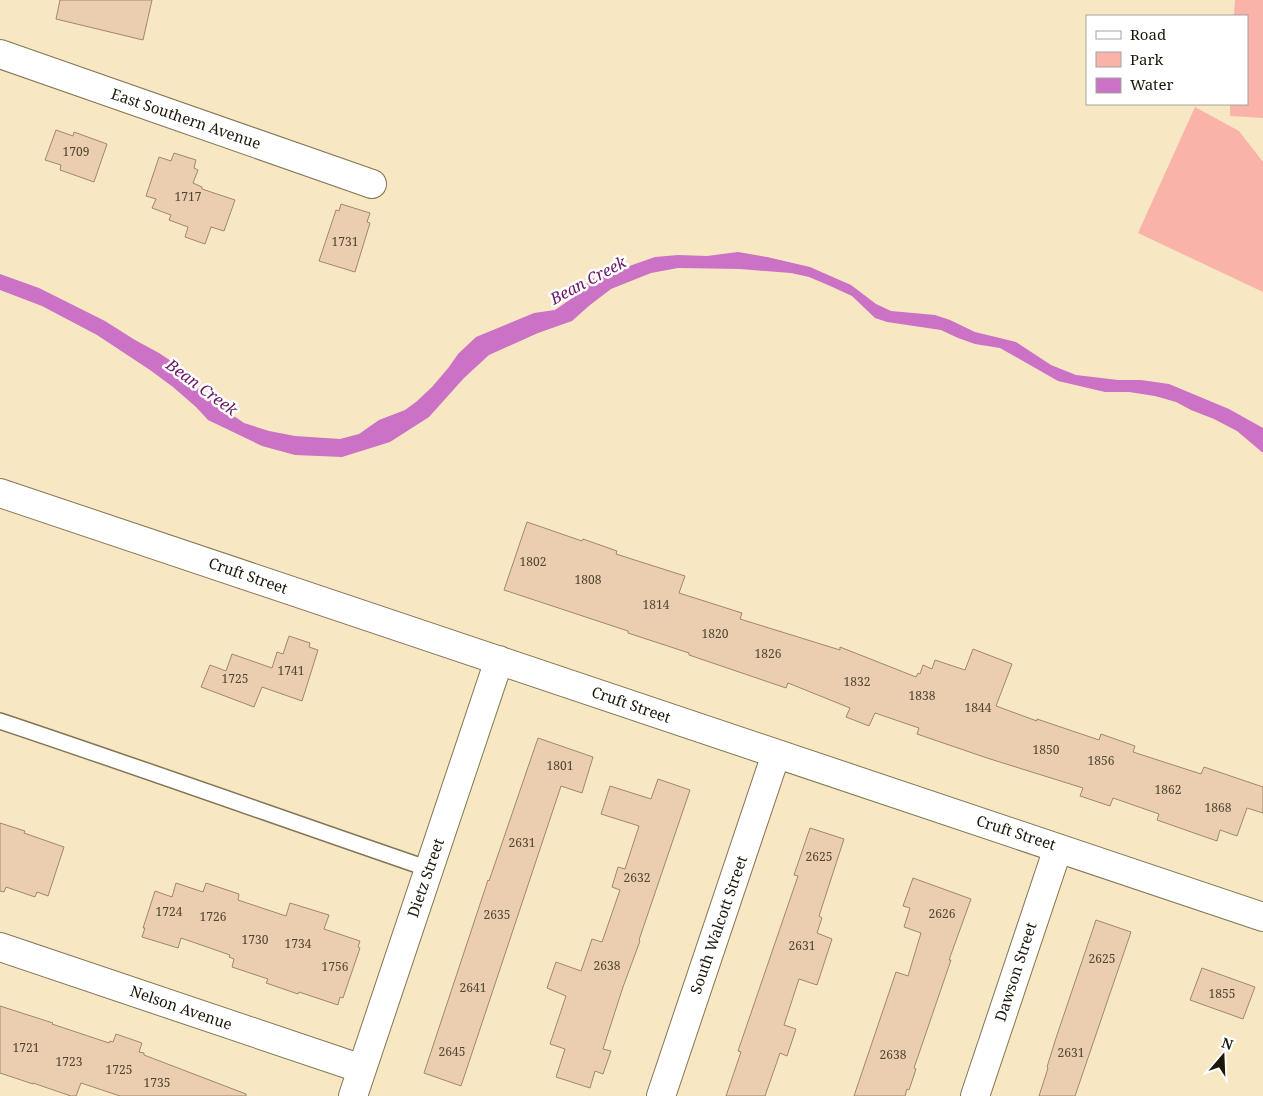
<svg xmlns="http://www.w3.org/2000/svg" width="1263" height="1096" font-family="'Noto Serif',serif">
<rect width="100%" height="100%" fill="#f7e8c3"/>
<!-- green -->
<path fill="#f9b3a8" d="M1235,0h28v118l-33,-2v-12h17v-88h-13z
M1195,107l44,24 24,31v130l-125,-59z"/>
<!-- water -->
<path fill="#cb71c6" d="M738,252l29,5 43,10 41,18 25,19 15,7 44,4 15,5 25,12 41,10 35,23 25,10 42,5h23l28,4 60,25 34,19v25l-26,-22 -23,-12 -23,-9 -15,-8 -21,-6 -26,-4h-24l-47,-11 -58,-33 -25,-4 -17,-6 -17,-8 -54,-8 -12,-4 -23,-22 -24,-11 -19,-8 -18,-4 -51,-4 -62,-1 -27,5 -40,16 -21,16 -18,16 -34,12 -49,22 -25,23 -35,39 -39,25 -48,15 -47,-2 -33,-9 -54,-26 -12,-13 -23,-20 -23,-17 -53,-35 -55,-29 -42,-16v-16l39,14 66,33 30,19 24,13 18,12 28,31 39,27 25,8 26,5 45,3 19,-5 20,-14 26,-10 11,-8 16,-15 17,-20 9,-13 18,-17 58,-24 21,-3 26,-18 8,-12 66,-23 23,-2 29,1z"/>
<!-- building -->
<path fill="#eaceaf" stroke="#a1876b" d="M60,0h92l-9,40 -87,-21z
M56,130l17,6 1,-4 33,12 -13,38 -34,-12 1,-5 -16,-5z
M174,153l22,7 -2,8 4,2 -5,13 9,4v2l33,11 -11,31 -13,-4 -6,17 -20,-7 3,-10 -19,-7 2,-5 -19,-7 4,-9 -10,-3 13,-39 12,4z
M341,204l29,9 -3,9 3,1 -15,49 -36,-11 17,-51 3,1z
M527,522l55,19 1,-2 34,12 -1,3 69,22 -6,17 63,20 -2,6 100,31v-3l76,30 2,-4 2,1 3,-9 9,4 3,-9 30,10 8,-21 39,15 -16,42 41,15v-2l62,21 2,-6 34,12 -2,6 68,22 3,-7 59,20v26l-16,-5 -10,28 -17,-6 -3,11 -60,-21 2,-6 -46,-16 -3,8 -30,-10 3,-8 -96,-30 -70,-24 2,-6 -44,-15 -6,13 -23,-9 4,-9 -62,-25 -2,5 -97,-33v-2l-61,-20v-2l-124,-41z
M289,636l21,7 -1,4 9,3 -16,51 -40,-14 -8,20 -53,-20 9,-22 16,6 6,-17 40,14 5,-16 6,2z
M538,738l55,19 -11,36 -21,-7 -100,300 -37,-13 64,-193 1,1z
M658,779l32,11 -51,150 1,1 -17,46 -20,62 8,2 -8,23 -8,-3 -5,17 -34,-11 9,-28 -15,-5 16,-48 -19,-8 9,-26 25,9 11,-32 10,3 18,-52 -8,-3 6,-20 7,2 14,-43 -38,-12 9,-28 41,13z
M0,823l25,8 -1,2 40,14 -16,49 -11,-4 -2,5 -29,-10 -2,5 -4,-1z
M810,828l34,11 -25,77 3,2 -5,15 15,6 -15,46 -18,-6 -15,46 12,4 -9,27 -7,-3 -15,43h-39l15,-44 -3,-1 60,-175 -4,-1z
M913,878l58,21 -22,61h2l-37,108 2,1 -7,21 -2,-1 -2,7h-51l42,-124 12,4 13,-43 -17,-6 6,-19 -7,-2z
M176,883l27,9 3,-9 33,11 -1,6 48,16 4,-13 39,12 -5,14 36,12 -2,6 2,1 -17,50 -3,-1 -2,8 -39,-13 -1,2 -32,-11 2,-4 -36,-12 2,-8 -5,-2 1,-2 -49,-17 -3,10 -36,-11 3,-9h-2l12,-37 17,6z
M1096,920l35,12 -56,164h-36l9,-28 -1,-1 9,-29z
M1202,968l53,19 -12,32 -53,-19z
M0,1006l53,17 -1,1 57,19 1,-2 3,1 3,-8 26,9 -3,9 5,1v2l102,39v2h-126l-39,-13 -5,13h-5l-38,-13v1l-33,-11z"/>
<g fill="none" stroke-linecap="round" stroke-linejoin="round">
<defs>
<path id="service" d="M0,721c144,48 286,99 429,148"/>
<path id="minor" d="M0,54l372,130
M0,493l1263,424
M0,947l362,122
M353,1096l146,-436
M661,1096l115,-342
M975,1096l83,-248"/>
</defs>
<!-- service casing -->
<use href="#service" stroke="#847654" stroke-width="18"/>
<!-- minor casing -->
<use href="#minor" stroke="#847654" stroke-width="30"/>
<!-- service -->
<use href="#service" stroke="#fff" stroke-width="15"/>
<!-- minor -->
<use href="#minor" stroke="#fff" stroke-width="28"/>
</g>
<g text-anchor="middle" stroke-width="5" stroke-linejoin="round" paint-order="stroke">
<!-- number labels -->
<g font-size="12" fill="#504532">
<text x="76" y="156">1709</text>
<text x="188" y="201">1717</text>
<text x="345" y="246">1731</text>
<text x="533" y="566">1802</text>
<text x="588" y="584">1808</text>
<text x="656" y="609">1814</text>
<text x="715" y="638">1820</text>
<text x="768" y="658">1826</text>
<text x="291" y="675">1741</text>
<text x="235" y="683">1725</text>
<text x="857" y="686">1832</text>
<text x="922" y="700">1838</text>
<text x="978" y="712">1844</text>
<text x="1046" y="754">1850</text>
<text x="1101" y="765">1856</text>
<text x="560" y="770">1801</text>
<text x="1168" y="794">1862</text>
<text x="1218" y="812">1868</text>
<text x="522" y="847">2631</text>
<text x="819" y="861">2625</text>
<text x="637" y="882">2632</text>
<text x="169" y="916">1724</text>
<text x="942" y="918">2626</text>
<text x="497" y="919">2635</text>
<text x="213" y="921">1726</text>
<text x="255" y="944">1730</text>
<text x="298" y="948">1734</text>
<text x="802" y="950">2631</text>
<text x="1102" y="963">2625</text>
<text x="607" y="970">2638</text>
<text x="335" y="971">1756</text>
<text x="473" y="992">2641</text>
<text x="1222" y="998">1855</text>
<text x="26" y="1052">1721</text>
<text x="452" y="1056">2645</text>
<text x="1071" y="1057">2631</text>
<text x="893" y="1059">2638</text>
<text x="69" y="1066">1723</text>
<text x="119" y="1074">1725</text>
<text x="157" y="1087">1735</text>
</g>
<!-- street labels -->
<g font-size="15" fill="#1c1709" stroke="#fff">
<text transform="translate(186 119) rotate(19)" y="5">East Southern Avenue</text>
<text transform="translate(248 576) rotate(19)" y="5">Cruft Street</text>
<text transform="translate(631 705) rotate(19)" y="5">Cruft Street</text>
<text transform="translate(1016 833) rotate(18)" y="5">Cruft Street</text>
<text transform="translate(426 878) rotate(-71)" y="5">Dietz Street</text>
<text transform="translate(719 925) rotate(-71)" y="5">South Walcott Street</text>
<text transform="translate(1016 972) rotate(-72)" y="5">Dawson Street</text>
<text transform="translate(181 1008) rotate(19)" y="5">Nelson Avenue</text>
</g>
<!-- water labels -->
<g font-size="16" font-style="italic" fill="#681667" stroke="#fff">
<text transform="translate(588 280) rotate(-28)" y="6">Bean Creek</text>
<text transform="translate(202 387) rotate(36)" y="6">Bean Creek</text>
</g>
</g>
<!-- legend -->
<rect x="1086" y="15" width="162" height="90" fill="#ffffff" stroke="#a4a29d"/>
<rect x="1096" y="31" width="25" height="8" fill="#ffffff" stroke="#a4a29d"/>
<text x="1130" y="40" font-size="15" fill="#1c1709">Road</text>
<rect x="1096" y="52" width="25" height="15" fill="#f9b3a8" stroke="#a4a29d"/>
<text x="1130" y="65" font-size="15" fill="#1c1709">Park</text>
<rect x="1096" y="78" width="25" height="15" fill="#cb71c6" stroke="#a4a29d"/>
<text x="1130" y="90" font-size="15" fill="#1c1709">Water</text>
<!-- north arrow -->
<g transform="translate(1223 1056) rotate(19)" stroke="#ffffff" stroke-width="4" paint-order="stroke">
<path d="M0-4L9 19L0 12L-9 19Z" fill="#1c1709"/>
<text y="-8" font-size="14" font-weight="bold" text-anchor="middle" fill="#1c1709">N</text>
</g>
</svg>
